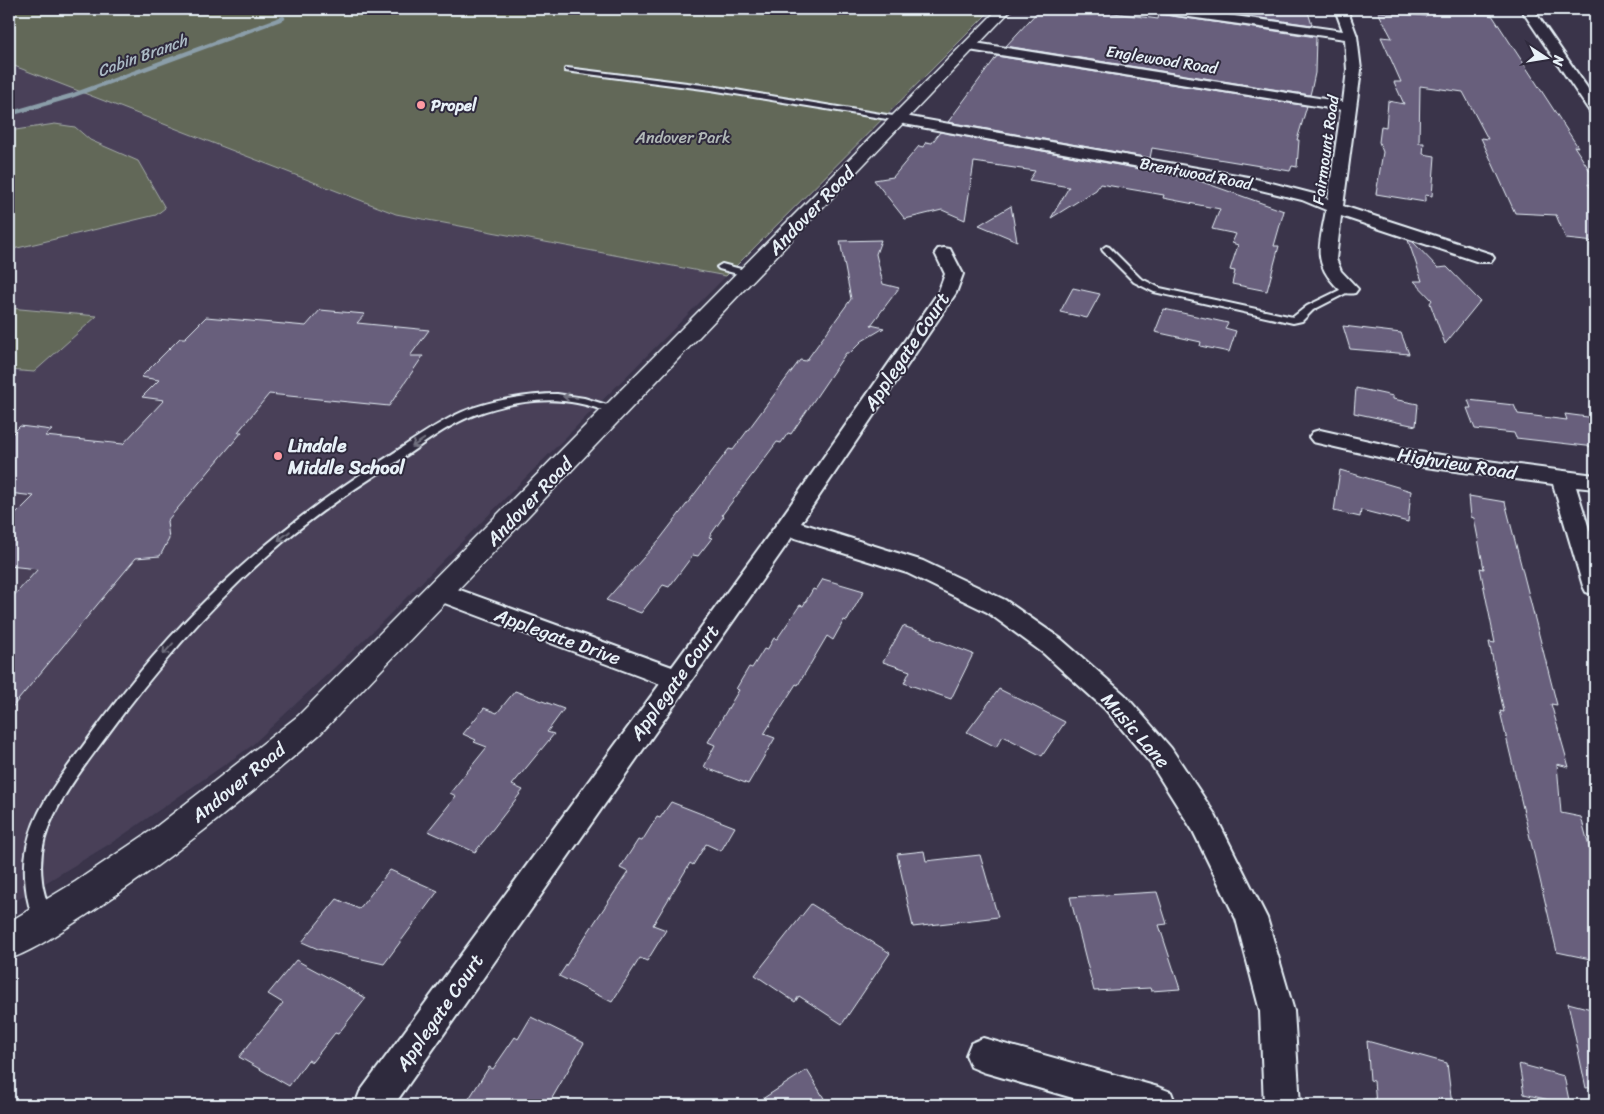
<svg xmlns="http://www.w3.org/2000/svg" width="1604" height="1114" font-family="Sriracha,sans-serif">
<rect width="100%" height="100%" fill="#3a344a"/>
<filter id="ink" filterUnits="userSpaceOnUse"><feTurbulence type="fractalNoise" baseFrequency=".02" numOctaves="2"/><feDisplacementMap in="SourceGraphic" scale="10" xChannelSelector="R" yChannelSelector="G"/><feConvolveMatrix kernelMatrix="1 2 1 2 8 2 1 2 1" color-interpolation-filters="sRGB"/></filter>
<g filter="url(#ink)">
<!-- built -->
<path fill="#484159" d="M9,64l387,150 330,62 -359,361 -117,110 -134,93 -107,65z"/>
<!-- green -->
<path fill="#626759" stroke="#a5aca8" d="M9,9h983l-266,267 -330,-62 -387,-150z
M55,124l20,3 15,13 48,21 27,47 -9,7 -147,35v-119z
M9,308l88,8 -63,56 -25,-2z"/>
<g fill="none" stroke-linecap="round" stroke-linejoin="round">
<!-- stream -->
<path stroke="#8b9ea9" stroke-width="4.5" d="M9,114l62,-18 212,-78"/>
</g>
<!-- building -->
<path fill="#675e7c" stroke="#e8f1f8" d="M1040,9h44l74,10 1,-5 157,23 -1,36 -3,14 -2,8 -304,-49z
M1196,9h63l49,3 4,13z
M1424,11l68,4 86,132 -4,-1 20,31h-2l2,3h-4l3,5 -5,-1 7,11v47l-29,-3 -10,-24 -41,-2 -34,-75 7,1 -25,-47 -43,-6 -1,57h5l-1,11 12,2 -3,40 -7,-1v7l-49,-8 7,-42 -4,-10 2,-16 5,1 2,-26 16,3 -10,-22h7l-20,-45 11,1 -14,-26 48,4z
M997,56l310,50 -10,34h2l-2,27 -5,-1 -2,5 -138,-23 -2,10 -202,-36z
M940,132l254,47 90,32 -10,35h5l-12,45 -35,-7 3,-13 -5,-1 8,-25 -6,-2 4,-9 -24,-5 8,-20 -57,-11 1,-3 -64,-11 -4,6 -45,28 18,-31 -40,-7 6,-9 -61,-9 -9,58 -23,-10 -37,9 -31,-39 19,-3 26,-31 4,1 3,-5 6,1z
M1011,206l6,35 -38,-16z
M881,240l-5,14 7,30 16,4 -28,37 13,3 -22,13 -12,12h-4l-55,81 -3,-1 -7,10 -4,-1 -55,73 2,1 -15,21 3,1 -14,18 -5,-1 -24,32 -6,-2 -22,28 -35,-13 54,-61 69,-90 4,1 67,-90 6,1 45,-62 -11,-58z
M1408,240l5,2 25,26 9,-1 33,34 -35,43 -15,-41 2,-3 -18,-19h8z
M1073,288l27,6 -13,24 -27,-6z
M1164,309l64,14 -3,5 11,3 -7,21 -29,-6 1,-4 -46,-10z
M320,310l45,4 -8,9 72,7 -19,26h13l-34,50 -120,-12 -31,38h4l-75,89 2,18 -9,17 -24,2 -127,153v-110l29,-32 -29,-3v-45l25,-25 -25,-3v-56l11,-11 32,4 -7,6 78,8 41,-44 -22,-3 17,-17 -18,-3 39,-39h5l21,-21 100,9z
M1343,326l58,7 8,21 -59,-5z
M1356,388l37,8v3l25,5 -2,22 -62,-13z
M1468,400l46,5 4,9 49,6 -2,-6 30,4v29l-79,-9 -2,-5 -39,-4 -8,-21h4z
M1340,470l71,21 -3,31 -47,-12 -1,7 -26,-6z
M1469,496l36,6 52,203 -6,-1 18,63 -12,-3 4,49 20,4 14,52v91l-38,-8 -57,-241 4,1 -15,-70 6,1 -15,-75 4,1 -10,-51 -3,-1z
M823,579l41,12 -17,30 -3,-1 -11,20 -6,-4 -29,49 -2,-1 -32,50 11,4 -27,46 -44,-17 11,-22 -7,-3 31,-52 -3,-1 13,-22 3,1 12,-19 3,1 7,-12 3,1 23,-34 3,1 10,-17 3,1z
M903,626l29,10 -1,2 42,16 -22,45 -47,-16 6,-12 -27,-9z
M999,689l66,33 -23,34 -39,-20 -7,11 -29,-15z
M515,691l49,18 -17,23 7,2 -42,51 11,5 -48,62 -47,-21 28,-35 -6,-3 37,-46 -13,-5 2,-2 -13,-6 21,-26 13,5z
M671,802l64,25 -14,24 -15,-7 -13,21 -3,-2 -37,62 13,5 -19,31 -7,-3 -28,44 -53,-26 69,-104 -8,-4 18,-28 4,1 15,-24 3,1z
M924,851l2,10 54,-6 18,62 -85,10 -16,-73z
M390,870l48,21 -54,73 -66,-15 -16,-7 35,-43 22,10z
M1157,892l10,32 -8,1 21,64 -29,2 -1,-3 -56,3 -24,-94z
M811,904l79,49 -48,71 -43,-28 -4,6 -40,-27z
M296,960l70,38 -28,36 -3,-1 -23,29 -4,-2 -19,26 -50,-29 44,-54 -15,-9z
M1568,1003l27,7v77l-9,1z
M531,1017l53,26 -36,62h-83l24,-38 4,2 22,-32 3,2z
M1367,1041l80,22 5,42h-76l-2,-24 -4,-1z
M1519,1064l45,12 6,29 -46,-11z
M807,1070l21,35h-75z"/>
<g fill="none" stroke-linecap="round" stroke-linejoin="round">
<defs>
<path id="service" d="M567,68l144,18 188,31 4,2 -4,2 -188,-31 -146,-19v-2z
M1106,246l3,1 31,31 20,10 133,29 14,-11 39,-19h6l2,2 -41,21 -11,11 -9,2 -139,-31 -20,-10 -31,-31 -1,-2z
M722,264l30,8 2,2 -5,3 -30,-8 -2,-2z
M557,394l27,4 36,11 1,2 -5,3c-15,-4 -29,-10 -45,-12 -31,-5 -67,2 -97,13 -27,10 -52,30 -76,46 -40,25 -79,51 -115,81 -66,56 -124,122 -175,192 -19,26 -40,52 -54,81 -11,21 -15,43 -12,66 1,13 11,34 6,45l-6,3 -6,-3c-10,-22 -14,-54 -9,-79 7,-39 36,-73 59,-105 85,-118 176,-206 300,-284 25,-16 49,-34 76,-46 25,-11 67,-18 95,-18z"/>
<path id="minor" d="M1155,9h29l159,22 -8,-22h12l10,27 4,34 -18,136 148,48 3,4 -3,4h-12l-138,-46 -5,43 5,12 17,18 -3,4c-10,2 -13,-1 -20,-8 -24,-25 -14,-44 -9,-75l-24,-10 -54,-13 -349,-64 -7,-4 7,-4 349,62 66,17 14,5 13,-89 -372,-60 -6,-4 6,-4 374,60 4,-32 -2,-31 -184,-26z
M1521,9h12l62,90v14l-5,-1z
M944,248l6,1 13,25 -7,19 -155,230 122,38 82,39 56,39 64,56 46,53 43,65 53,105 27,93 6,94h-36l-4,-94 -24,-92 -43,-88 -42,-67 -46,-55 -62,-56 -56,-41 -80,-39 -115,-36 -398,568h-39l5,-13 300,-408 -229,-86 -3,-6 3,-6 9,-3 9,3 223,81 107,-146 159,-228 7,-19 -10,-21 3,-4z
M1320,430l98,22 177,23v14l-19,-2 19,61v47l-9,-3 -3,-6 -30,-102 -135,-18 -105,-24 -4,-5 4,-5z
M983,1038l175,49 13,5 5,13h-79l-114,-33 -12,-5 -5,-12 5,-12z"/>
<path id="tertiary" d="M998,9h14l-692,725c-75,65 -152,128 -235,182 -24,15 -49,34 -76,43v-37l66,-40 77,-52 146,-114z"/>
</defs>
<!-- service casing -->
<use href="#service" stroke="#e8f1f8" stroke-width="4"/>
<!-- minor casing -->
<use href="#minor" stroke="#e8f1f8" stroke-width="4"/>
<!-- tertiary casing -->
<use href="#tertiary" stroke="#e8f1f8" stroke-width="3"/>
<!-- service -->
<use href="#service" fill="#2f2a3d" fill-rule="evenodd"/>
<!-- minor -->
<use href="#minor" fill="#2f2a3d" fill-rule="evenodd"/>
<!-- tertiary -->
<use href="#tertiary" fill="#2f2a3d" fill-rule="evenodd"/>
</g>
<!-- one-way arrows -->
<defs><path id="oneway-shaft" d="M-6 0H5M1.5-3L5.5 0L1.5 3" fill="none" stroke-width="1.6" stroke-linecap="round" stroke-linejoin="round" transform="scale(1.25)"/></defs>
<g stroke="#70707e">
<use href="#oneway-shaft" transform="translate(570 397) rotate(-174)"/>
<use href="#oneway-shaft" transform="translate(418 443) rotate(147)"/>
<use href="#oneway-shaft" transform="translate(284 536) rotate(142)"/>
<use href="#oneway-shaft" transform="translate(168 649) rotate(132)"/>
</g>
</g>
<!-- markers -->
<g fill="#ff9aa2" stroke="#2f2a3d" stroke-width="2">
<circle cx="421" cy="105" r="5"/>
<circle cx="278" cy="456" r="5"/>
</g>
<g text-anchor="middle" stroke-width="4" stroke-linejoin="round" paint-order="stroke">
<!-- far-water labels -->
<g font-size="16" font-style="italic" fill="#aab9c4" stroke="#2f2a3d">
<text transform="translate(142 55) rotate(-20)" y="6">Cabin Branch</text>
</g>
<!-- far-street labels -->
<g font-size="16" fill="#e8f1f8" stroke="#2f2a3d">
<text transform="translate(1162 59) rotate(9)" y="6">Englewood Road</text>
<text transform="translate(1325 150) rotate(-82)" y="6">Fairmount Road</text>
<text transform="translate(1196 173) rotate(11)" y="6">Brentwood Road</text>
</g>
<!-- far-poi labels -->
<g font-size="16" font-weight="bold" fill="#e8f1f8" stroke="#2f2a3d" text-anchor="start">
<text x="431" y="111">Propel</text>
</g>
<!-- far-park labels -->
<g font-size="16" fill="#b2bab8" stroke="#2f2a3d">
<text x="683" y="143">Andover Park</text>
</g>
<!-- street labels -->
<g font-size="19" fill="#e8f1f8" stroke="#2f2a3d">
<text transform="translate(811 210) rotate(-46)" y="7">Andover Road</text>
<text transform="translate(906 351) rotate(-56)" y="7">Applegate Court</text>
<text transform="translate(1457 463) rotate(9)" y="7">Highview Road</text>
<text transform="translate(529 501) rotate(-46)" y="7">Andover Road</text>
<text transform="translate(558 636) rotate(20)" y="7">Applegate Drive</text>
<text transform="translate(674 682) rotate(-54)" y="7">Applegate Court</text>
<text transform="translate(1136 730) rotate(49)" y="7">Music Lane</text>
<text transform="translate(238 782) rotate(-39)" y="7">Andover Road</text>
<text transform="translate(439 1012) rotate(-55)" y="7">Applegate Court</text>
</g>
<!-- poi labels -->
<g font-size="19" font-weight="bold" fill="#e8f1f8" stroke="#2f2a3d" text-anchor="start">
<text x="288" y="452">Lindale<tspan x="288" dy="22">Middle School</tspan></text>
</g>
</g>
<!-- margin -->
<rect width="1604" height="1114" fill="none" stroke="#2f2a3d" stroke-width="30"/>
<rect x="15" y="15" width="1574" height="1084" fill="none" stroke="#e8f1f8" stroke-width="2" filter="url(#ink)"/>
<!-- north arrow -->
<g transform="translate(1546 58) rotate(102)" stroke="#2f2a3d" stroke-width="4" paint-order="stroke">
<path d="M0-4L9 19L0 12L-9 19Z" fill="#e8f1f8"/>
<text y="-8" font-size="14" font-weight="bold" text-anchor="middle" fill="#e8f1f8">N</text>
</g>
</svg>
